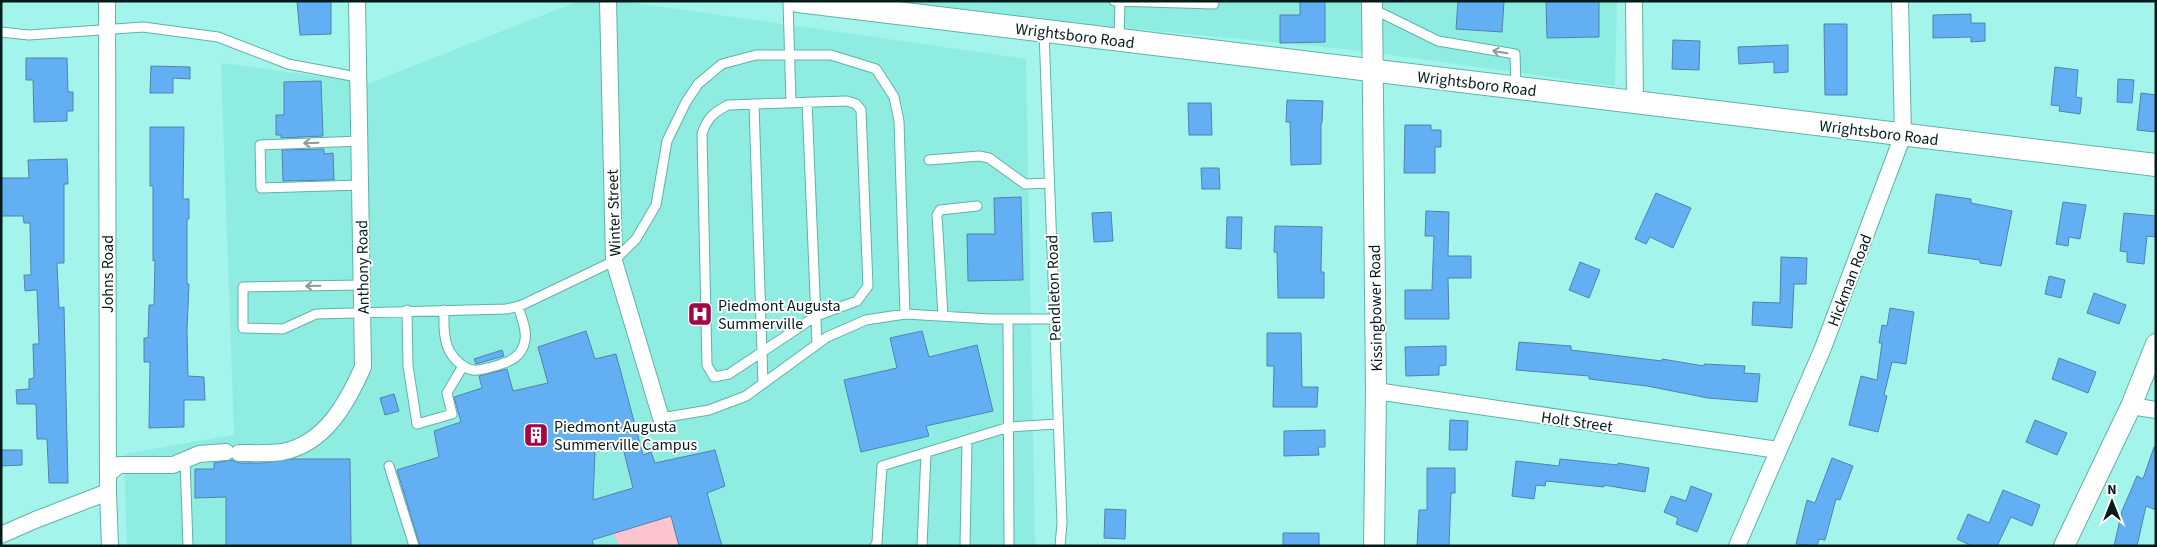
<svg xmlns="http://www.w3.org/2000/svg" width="2157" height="547" font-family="'Source Sans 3',sans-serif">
<rect width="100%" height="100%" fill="#a3f5eb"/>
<!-- built -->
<path fill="#8eece1" d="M579,1h43l404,58 9,487h-908l-3,-92 110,-19 -13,-372 149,20z
M885,1h732l-2,85 -260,-36 -315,-30z"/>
<!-- green -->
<path fill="#fbc4ce" d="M671,516l8,30h-60l-6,-13z"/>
<!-- building -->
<path fill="#62b0f3" stroke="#5382ab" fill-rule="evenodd" d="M297,1h34v33l-31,1z
M1300,1h25v41l-45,1v-28h20z
M1458,1h46l-2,31 -46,-3z
M1546,1h53v36l-52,1z
M1971,14v9h14v18l-14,1v-5l-38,1v-23z
M1824,24h23v71h-22z
M1673,40l27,1 -1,29 -27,-1z
M1788,45v27l-14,1v-11l-35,2 -1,-17z
M26,58h41l1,34h5v19h-6v10l-33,1 -1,-42h-7z
M151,66l39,1v12l-17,-1v15h-23z
M2055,67l23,3 -2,27 6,1 -2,16 -21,-3 1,-5 -9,-1z
M2118,79l16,1 -2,23 -15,-1z
M321,81l2,55 -42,2v-3h-5v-20h8v-33z
M2141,93l15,2v37l-19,-2z
M1287,100l36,1 -1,22h-1v41l-30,1 -1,-43h-4z
M1188,103h23l1,32h-23z
M1405,125h26v5h10v17h-6v26h-31z
M150,127h34l-1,72h6v20h-2v65h2l-2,46 1,46 16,1 1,23h-21v27l-35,1 1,-66h-6v-24h4l1,-33h5l1,-45 -2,1v-75h-3z
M324,149v5l9,-1 1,27 -51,1 -1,-31z
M67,159l1,25h-4v79h-7l2,45 5,-1 4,176h-19l-2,-44h-10l-1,-35h-19l-1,-14 13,-1v-10l5,-1 -1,-34h6l-2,-54 -12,1 -1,-16h7l-1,-52h-6l-1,-7h-22v-38h28l-1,-18z
M1201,168h18l1,21h-18z
M1656,193l35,15 -18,40 -23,-11 -4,7 -11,-5z
M1936,194l35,5v4l41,8 -11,55 -21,-3v-3l-52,-7z
M1021,197l2,83 -55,1 -1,-47h28l-1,-36z
M2063,202l23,3 -6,34 -11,-2 -1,9 -12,-2z
M1426,211l23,1 -1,44h23v22h-23l1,41h-44v-29h27l2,-54h-9z
M1111,212l2,29 -19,1 -2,-29z
M2124,213l32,3v21l-9,-1 -3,28 -17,-2v-10l-7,-1z
M1227,217h15l-1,32 -15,-1z
M1275,226l47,1 -1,45h3v26h-46l-1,-46h-3z
M1781,257l26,1 -1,26h-12l-2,44 -40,-3 1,-23 27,1z
M1580,262l20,8 -11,28 -20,-8z
M2049,276l16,4 -4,18 -16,-4z
M2094,293l32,12 -7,19 -32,-11z
M1890,308l24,4 -8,52 -14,-2 -8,33 3,1 -9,36 -29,-7 12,-49 16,4 5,-37h-3l3,-18 5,1z
M586,331l9,28 21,-5 27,101 8,-3 4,11 60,-13 10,36 -18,7 15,53h-43l-8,-30 -79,24 2,6h-174l-23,-76 42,-13 -5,-26 27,-9 -7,-25 28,-9 -3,-12 28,-7 6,22 35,-8 -10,-36zM622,444l11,44 -40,12 2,-48z
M922,331l7,26 48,-12 16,66 -67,15 3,10 -68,16 -17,-72 53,-12 -7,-30z
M1267,333h34l1,54h16l-1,20h-44l1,-41h-7z
M1519,342l52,4v4l91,11v-2l42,7v-2l41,2 -1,7 16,1 -3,28 -49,-4 -61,-12 -58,-7v-3l-73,-6z
M1446,346v19l-7,1v9l-33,1 -1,-29z
M502,350l2,6 -28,8 -2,-5z
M2059,358l37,14 -8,21 -36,-14z
M394,394l5,17 -14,4 -5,-17z
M1450,420l18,1 -1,29h-18z
M2035,420l32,13 -10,22 -31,-13z
M1325,430v17h-7l1,8 -35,1v-25z
M2154,447h2v63l-10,-4 -9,40h-23l8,-35 15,-35 6,3z
M1,450h21v15l-21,1z
M1832,458l21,8 -13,34 -4,-1 -11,41 -6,-1 -2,7 -21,-2 11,-44 8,3z
M292,459h58l1,87h-125v-49l-31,1v-29h19v-6l18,-3 7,3h22z
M1560,459l58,6v-2l31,5 -4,24 -41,-7v2l-58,-6 -1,5 -9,-1 -2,14 -22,-3 4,-35 43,5z
M1427,468h28v25h-4l-2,53h-32l2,-36h8z
M1691,486l21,8 -15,38 -21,-8 2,-6 -14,-6 7,-16 15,5z
M2003,490l37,15 -8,21 -21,-9 -14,29h-25l-15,-7 11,-25 21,9z
M1105,509l21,1 -1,29 -21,-1z
M1283,533h36v13h-36z"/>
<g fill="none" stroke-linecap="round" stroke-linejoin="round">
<defs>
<path id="service" d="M788,1l3,102
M1114,1l100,3
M1373,9l65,32 77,13 1,34
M1044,31l18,492 -2,23
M1,32l28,3 114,-8 75,10 70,27 69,13
M1119,39l1,-38
M847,101l9,3 5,6 7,176 -11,15 -41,15 -87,58 -15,3 -7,-12 -5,-231c5,-16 11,-21 26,-29z
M807,102l10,242
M754,104l9,280
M360,141l-100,4 1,43 100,-3
M929,160l50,-4 10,2 36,26 24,-1
M362,285l-119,2v41l40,1 33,-15 190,-5 14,-3 94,-45 22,-22 20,-34 11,-64 19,-39 12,-18 24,-20 34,-9h75l45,14 18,28 5,24 6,193
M407,310l1,56 9,58 35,-10 -5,-21 16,-27
M444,310c0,13 -1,30 6,42 5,8 13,16 23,18 5,1 10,-1 15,-2 17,-5 34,-8 37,-28 2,-11 -4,-23 -7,-34
M943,316l-6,-101 3,-5 37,-4
M1008,319l1,227
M661,418l48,-8 37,-14 81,-59 39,-17 39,-6 85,5h64
M185,460l3,86
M389,466l25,80
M875,546l2,-4 5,-76 127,-39 49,-3
M922,546l4,-93
M965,546l2,-105"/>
<path id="minor" d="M107,1l1,491 2,54
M608,1l6,260 47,157
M1634,1l1,101
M1376,391l402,59
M2131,406l25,4
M239,453c14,0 29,1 43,-1 43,-8 65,-49 81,-85l-6,-366
M108,474l11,-9h54l26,-11 27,-2
M1,535l34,-15 73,-28
M1737,546l86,-198 80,-213 -3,-134"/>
<path id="tertiary" d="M1372,1l4,390 -2,155
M2064,546l67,-140 25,-62"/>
<path id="secondary" d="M798,1l1358,164"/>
</defs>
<!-- service casing -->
<use href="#service" stroke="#60b2a9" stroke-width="11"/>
<!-- minor casing -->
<use href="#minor" stroke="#60b2a9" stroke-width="18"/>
<!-- tertiary casing -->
<use href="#tertiary" stroke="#60b2a9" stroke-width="22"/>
<!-- secondary casing -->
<use href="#secondary" stroke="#60b2a9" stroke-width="24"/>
<!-- service -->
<use href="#service" stroke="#fff" stroke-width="9"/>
<!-- minor -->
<use href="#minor" stroke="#fff" stroke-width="16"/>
<!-- tertiary -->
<use href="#tertiary" stroke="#fff" stroke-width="20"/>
<!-- secondary -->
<use href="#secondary" stroke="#fff" stroke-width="22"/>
</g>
<!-- one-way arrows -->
<defs><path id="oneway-shaft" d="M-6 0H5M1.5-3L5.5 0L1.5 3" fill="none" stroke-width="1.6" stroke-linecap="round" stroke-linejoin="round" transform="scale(1.25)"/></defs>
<g stroke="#8e9998">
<use href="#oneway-shaft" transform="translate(1500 52) rotate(-170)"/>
<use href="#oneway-shaft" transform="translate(311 143) rotate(178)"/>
<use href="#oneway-shaft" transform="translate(313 286) rotate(179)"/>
</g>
<!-- icons -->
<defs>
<symbol id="hospital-square" viewBox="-11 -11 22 22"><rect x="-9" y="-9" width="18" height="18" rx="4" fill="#a10647" stroke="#fff"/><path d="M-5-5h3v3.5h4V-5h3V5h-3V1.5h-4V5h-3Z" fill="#fff"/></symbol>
<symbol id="building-square" viewBox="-11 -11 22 22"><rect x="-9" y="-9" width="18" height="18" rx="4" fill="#a10647" stroke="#fff"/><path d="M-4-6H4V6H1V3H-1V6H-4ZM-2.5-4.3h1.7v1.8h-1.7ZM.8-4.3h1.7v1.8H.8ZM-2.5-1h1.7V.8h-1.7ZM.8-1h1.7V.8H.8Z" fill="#fff"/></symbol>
</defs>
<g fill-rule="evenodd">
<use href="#hospital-square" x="686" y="300" width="28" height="28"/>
<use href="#building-square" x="522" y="421" width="28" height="28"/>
</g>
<g text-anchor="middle" stroke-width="4" stroke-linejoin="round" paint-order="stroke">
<!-- street labels -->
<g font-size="16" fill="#031c1a" stroke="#fff">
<text transform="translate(1075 35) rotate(7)" y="6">Wrightsboro Road</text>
<text transform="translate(1477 83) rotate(7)" y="6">Wrightsboro Road</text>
<text transform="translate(1879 132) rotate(7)" y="6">Wrightsboro Road</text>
<text transform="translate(613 213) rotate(-92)" y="6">Winter Street</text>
<text transform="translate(362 267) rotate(-91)" y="6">Anthony Road</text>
<text transform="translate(107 274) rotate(-90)" y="6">Johns Road</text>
<text transform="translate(1849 280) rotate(-69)" y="6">Hickman Road</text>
<text transform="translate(1053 288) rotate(-92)" y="6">Pendleton Road</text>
<text transform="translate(1375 308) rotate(-91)" y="6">Kissingbower Road</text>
<text transform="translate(1577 421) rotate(8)" y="6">Holt Street</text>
</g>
<!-- poi labels -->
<g font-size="16" fill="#031c1a" stroke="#fff" text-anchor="start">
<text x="718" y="311">Piedmont Augusta<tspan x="718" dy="18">Summerville</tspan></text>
<text x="554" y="432">Piedmont Augusta<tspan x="554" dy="18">Summerville Campus</tspan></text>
</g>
</g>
<!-- border -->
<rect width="2157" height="547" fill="none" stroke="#031c1a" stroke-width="5"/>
<!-- north arrow -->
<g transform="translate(2112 502)" stroke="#ffffff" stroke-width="4" paint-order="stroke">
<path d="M0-4L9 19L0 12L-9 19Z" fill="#031c1a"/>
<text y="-8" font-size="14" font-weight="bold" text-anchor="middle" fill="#031c1a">N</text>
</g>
</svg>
